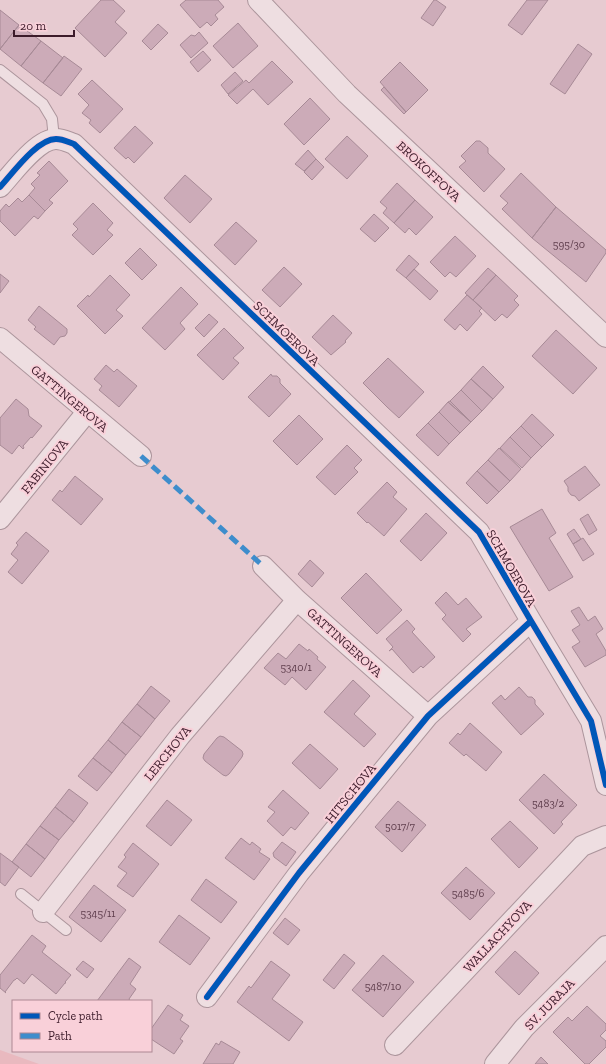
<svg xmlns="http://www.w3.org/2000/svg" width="606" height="1064" font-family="'Zilla Slab',serif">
<rect width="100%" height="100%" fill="#e7cbd1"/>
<!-- farmland -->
<path fill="#e9b9bf" d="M0,1050l39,14h-39z"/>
<!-- building -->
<path fill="#ccabb8" stroke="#a78a96" d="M101,0h12l12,11 -10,11 12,11 -22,24 -30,-29z
M186,0h32l6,7 -9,8 3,4 -7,7 -4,-4 -7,6 -20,-23z
M434,0h2l10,7 -13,19 -12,-8z
M527,0h21l-26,35 -14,-10z
M0,10l19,15 -19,24z
M238,23l20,23 -25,22 -20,-22z
M158,24l10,9 -17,17 -9,-9z
M19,25l22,16 -20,25 -21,-17z
M199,32l9,11 -17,15 -11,-13 11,-10 4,1z
M41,41l22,17 -20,25 -22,-17z
M578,44l14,10 -27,40 -15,-10z
M203,51l8,9 -13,12 -8,-10z
M64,56l18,13 -21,27 -18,-13z
M272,61l21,21 -25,23 -15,-16 -16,15 -9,-9 18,-15 3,3z
M400,62l28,28 -22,22 -26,-30z
M235,72l8,9 -15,13 -7,-9z
M92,80l31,29 -23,24 -11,-10 2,-3 -9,-7 7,-8 -11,-11z
M384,87l22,25 -2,2 -23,-24z
M310,98l20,21 -26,26 -20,-21z
M135,126l18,17 -19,20 -6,-6 -2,2 -12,-11z
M347,136l21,20 -21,23 -22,-20z
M476,141h4l8,7v5l17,16 -21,23 -25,-25 7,-6 -5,-5z
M308,150l8,9 -12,12 -9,-7z
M316,159l8,8 -12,13 -8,-8z
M49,161l19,20 -19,19 4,3 -8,8 -16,-16 6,-7 -4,-4 9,-9 -3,-2z
M521,173l35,34 -24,31 -30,-29 6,-6 -8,-7z
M185,175l27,24 -22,24 -26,-25z
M397,183l18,17 -21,23 -11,-10 4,-5 -7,-6z
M29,195l16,16 -7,8 -4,-3 -19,20 -15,-15v-10l6,-7 3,3 9,-9 4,4z
M415,200l18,17 -17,18 -7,-7 -4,5 -11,-10z
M93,203l20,20 -6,7 6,5 -20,20 -21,-20 6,-6 -5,-5z
M556,207l50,43v3l-20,29 -54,-44z
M374,214l15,14 -14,14 -15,-13z
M236,222l21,19 -22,24 -21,-20z
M455,236l21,20 -20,21 -6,-5 -5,5 -15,-15z
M140,248l17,17 -15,15 -17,-17z
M409,255l10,9 -13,14 -10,-8z
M284,267l18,17 -22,23 -18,-17z
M488,268l8,7 -23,25 -8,-7z
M414,269l24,22 -8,9 -24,-22z
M0,274l9,7 -9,12z
M110,275l20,20 -14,15 7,6 -18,18 -28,-28 11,-11 1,2z
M496,275l22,21 -4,4 5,5 -12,13 -5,-4 -7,7 -22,-21z
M181,287l17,17 -18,19 5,6 -20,21 -23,-22z
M467,295l15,13 -3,3 3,3 -15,17 -7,-7 -5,6 -11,-10z
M39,306l28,23v4l-2,3 -5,1 -6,8 -20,-16 2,-2 -8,-7z
M209,314l9,8 -14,15 -9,-9z
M333,315l19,18 -7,8 1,1 -15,13 -19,-18z
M224,328l20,20 -11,10 6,5 -16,17 -26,-25z
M556,330l41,38 -24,26 -41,-38z
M388,358l36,34 -25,26 -12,-11 -24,-24z
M106,365l8,7 3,-3 20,17 -18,21 -20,-17 3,-4 -8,-7z
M483,366l21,21 -11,12 -22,-20z
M271,374l1,2h5l3,3v4l11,11 -22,23 -21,-20z
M471,379l22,20 -11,12 -21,-21z
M461,390l21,21 -11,11 -21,-21z
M16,399l12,10 1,7 13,10 -10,12 -1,-1 -8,9 1,2 -1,1 -4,-4 -7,9 -12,-9v-27z
M450,401l21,21 -23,-20z
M448,402l23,20 -11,11 -21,-21z
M439,412l21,21 -11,11 -21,-21z
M532,414l22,21 -12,12 -21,-21z
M299,415l24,24 -26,26 -24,-24z
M428,423l21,21 -11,12 -22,-21z
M521,426l21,21 -11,11 -21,-21z
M510,437l21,21 -9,10 -22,-20z
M347,445l15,15 -8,8 4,4 -23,23 -19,-18z
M499,448l22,21 -11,12 -22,-21z
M488,460l22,21 -11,11 -22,-21z
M585,466l15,19 -21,16 -4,-5 -4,-1 -3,-4v-4l-4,-6z
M477,471l22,21 -12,12 -21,-21z
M75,476l28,23 -22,26 -29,-25 8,-10 2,2z
M387,482l10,10 -4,5 14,12 -23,27 -16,-14 -1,1 -10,-10z
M542,509l14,24 -7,5 24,39 -24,14 -39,-64z
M426,513l21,20 -26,28 -21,-20z
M588,514l9,16 -8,5 -9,-16z
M574,529l7,10 -8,5 -6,-10z
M26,532l23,19 -27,33 -14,-12 10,-12 -7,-6 7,-9 -2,-2z
M583,538l11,16 -11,7 -10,-17z
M310,560l14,13 -12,14 -14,-13z
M366,573l36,37 -25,24 -36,-36z
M446,592l12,13 8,-7 16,19 -16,12 5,5 -8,8 -21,-23 4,-4 -11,-12z
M579,607l9,14 7,-5 8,13 -7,5 10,17v4l-21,12 -13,-20 8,-5 -8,-12 8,-5 -9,-14z
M407,620l8,9 -3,3 23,25 -12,11 -2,-2 -8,7 -21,-24 -3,2 4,-4 -7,-8z
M299,644l9,7 1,-2 9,8 -1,2 9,8 -20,23 -14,-13 -7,8 -21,-17 14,-15 8,6z
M353,680l17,16 -16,18 22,20 -12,13 -40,-35z
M151,686l19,15 -15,18 -18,-15z
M519,687l9,10h4l3,3v4l9,10 -23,21 -29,-32 9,-8 4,5z
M137,704l18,15 -14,18 -19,-15z
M122,722l19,15 -15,18 -18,-15z
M470,723l32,29 -16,19 -20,-17 -2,2 -15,-13 9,-10 2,2z
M220,736l4,1 18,14 1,3 -1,3 -13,17 -3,2 -3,-1 -18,-14 -2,-3 1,-4 13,-16z
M108,740l18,15 -14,18 -19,-15z
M310,744l28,25 -18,20 -28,-26z
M93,758l19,15 -15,18 -19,-15z
M544,774l33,31 -16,17 2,2 -9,10 -35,-34z
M69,789l19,14 -14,19 -19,-15z
M283,790l26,23 -14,17 -4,-3 -8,9 -16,-15 8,-9 -7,-5z
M167,800l25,20 -21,26 -25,-20z
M398,801l28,24 -24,27 -27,-25z
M55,807l19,15 -15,18 -19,-14z
M510,821l28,27 -19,20 -28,-29z
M40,826l19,14 -14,19 -19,-15z
M241,838l9,7 2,-3 9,7 -2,3 11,7 -16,21 -29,-22z
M282,842l14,10 -10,14 -12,-9 -1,-4z
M133,843l26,21 -26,33 -16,-11 10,-13 -9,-6 8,-10 -2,-2z
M26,844l19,15 -14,18 -19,-15z
M0,853l19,14 -14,19 -5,-4z
M466,867l29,26 -25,27 -29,-27z
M206,879l31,23 -16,21 -30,-23z
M94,885l32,25 -25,32 -32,-25z
M179,915l31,23 -20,27 -31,-23z
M285,918l15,12 -12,15 -15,-12z
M32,935l14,11 -4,6 29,23 -6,7 1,1h-1l-9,11 -24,-20 -8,10 -7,-6 -2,2h-1l-9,12 1,1 -6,-5v-13z
M515,951l24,22 -20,22 -24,-23z
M344,954l11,9 -21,26 -11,-9z
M383,955l31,27 -31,35 -31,-27z
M129,958l12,9 -11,17 6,5 -7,10 1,2h-33z
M83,961l11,8 -7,9 -11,-9z
M271,961l19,14 -18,24 31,23 -14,19 -52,-39 12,-16 2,2z
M168,1005l15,10 -3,5 9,6 -9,13 3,2 -9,13 -23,-15v-10z
M587,1006l19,18v6l-6,6 6,5v6l-17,17h-4l-32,-32 15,-15 4,4z
M221,1041l19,11 -7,12h-30l13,-21 3,2z
M541,1057l7,7h-13z"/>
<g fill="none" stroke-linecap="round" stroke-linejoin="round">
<defs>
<path id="lane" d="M0,70l43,34 9,15 2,20
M21,894l45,36"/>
<path id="street" d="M258,0l89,94 259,243
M0,187c13,-14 37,-48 56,-48 7,0 12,3 18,5l405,388 52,89 60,100 15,64
M0,338l141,118
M0,519l87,-107
M263,566l34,34 131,116
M43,912l137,-176 117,-136
M207,997l92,-124 129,-157 103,-95
M395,1045l187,-199 24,-10
M495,1064l29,-36 82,-82"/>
</defs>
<!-- lane casing -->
<use href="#lane" stroke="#ac959c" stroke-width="12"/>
<!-- street casing -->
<use href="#street" stroke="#ac959c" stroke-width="22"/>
<!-- lane -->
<use href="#lane" stroke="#eedee1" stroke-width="10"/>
<!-- street -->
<use href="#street" stroke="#eedee1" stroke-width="20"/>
<!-- quiet -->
<path stroke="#3e8dcc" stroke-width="5" stroke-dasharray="10 5" stroke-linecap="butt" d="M141,456l122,110"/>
<defs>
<path id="cycleway" d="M0,187c13,-14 37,-48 56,-48 7,0 12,3 18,5l405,388 52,89 60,100 15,64
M207,997l92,-124 129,-157 103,-95"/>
</defs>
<!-- cycleway casing -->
<use href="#cycleway" stroke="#f9d0d9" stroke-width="8"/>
<!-- cycleway -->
<use href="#cycleway" stroke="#0057b8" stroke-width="6"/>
</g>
<g text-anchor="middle" stroke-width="4" stroke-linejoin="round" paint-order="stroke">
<!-- number labels -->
<g font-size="11" fill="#603f4e">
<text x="569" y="248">595/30</text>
<text x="296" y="671">5340/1</text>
<text x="548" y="807">5483/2</text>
<text x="400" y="830">5017/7</text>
<text x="468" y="897">5485/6</text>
<text x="98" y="917">5345/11</text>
<text x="383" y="990">5487/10</text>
</g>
<!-- street labels -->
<g font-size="13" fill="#3c1b2a" stroke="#f9d0d9">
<text transform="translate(429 171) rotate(43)" y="5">BROKOFFOVA</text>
<text transform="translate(287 333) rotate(44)" y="5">SCHMOEROVA</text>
<text transform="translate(70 398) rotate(40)" y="5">GATTINGEROVA</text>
<text transform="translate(44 466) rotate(-51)" y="5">FABINIOVA</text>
<text transform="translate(512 568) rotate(60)" y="5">SCHMOEROVA</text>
<text transform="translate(345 642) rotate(42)" y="5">GATTINGEROVA</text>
<text transform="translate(167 753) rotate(-51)" y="5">LERCHOVA</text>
<text transform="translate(350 793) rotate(-51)" y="5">HITSCHOVA</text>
<text transform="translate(497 936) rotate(-47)" y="5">WALLACHYOVA</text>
<text transform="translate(549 1004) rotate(-46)" y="5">SV. JURAJA</text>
</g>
</g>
<!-- legend -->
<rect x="12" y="1000" width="140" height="52" fill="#f9d0d9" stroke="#ad8893"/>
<rect x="20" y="1013" width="20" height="6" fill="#0057b8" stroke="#ad8893"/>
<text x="48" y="1020" font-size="12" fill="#3c1b2a">Cycle path</text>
<rect x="20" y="1033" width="20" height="6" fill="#3e8dcc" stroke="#ad8893"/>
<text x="48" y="1040" font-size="12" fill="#3c1b2a">Path</text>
<!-- scale -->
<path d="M14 30v6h60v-6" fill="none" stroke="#3c1b2a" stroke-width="2"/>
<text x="20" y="30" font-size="12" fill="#3c1b2a" stroke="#f9d0d9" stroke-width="3" paint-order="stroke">20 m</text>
</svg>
